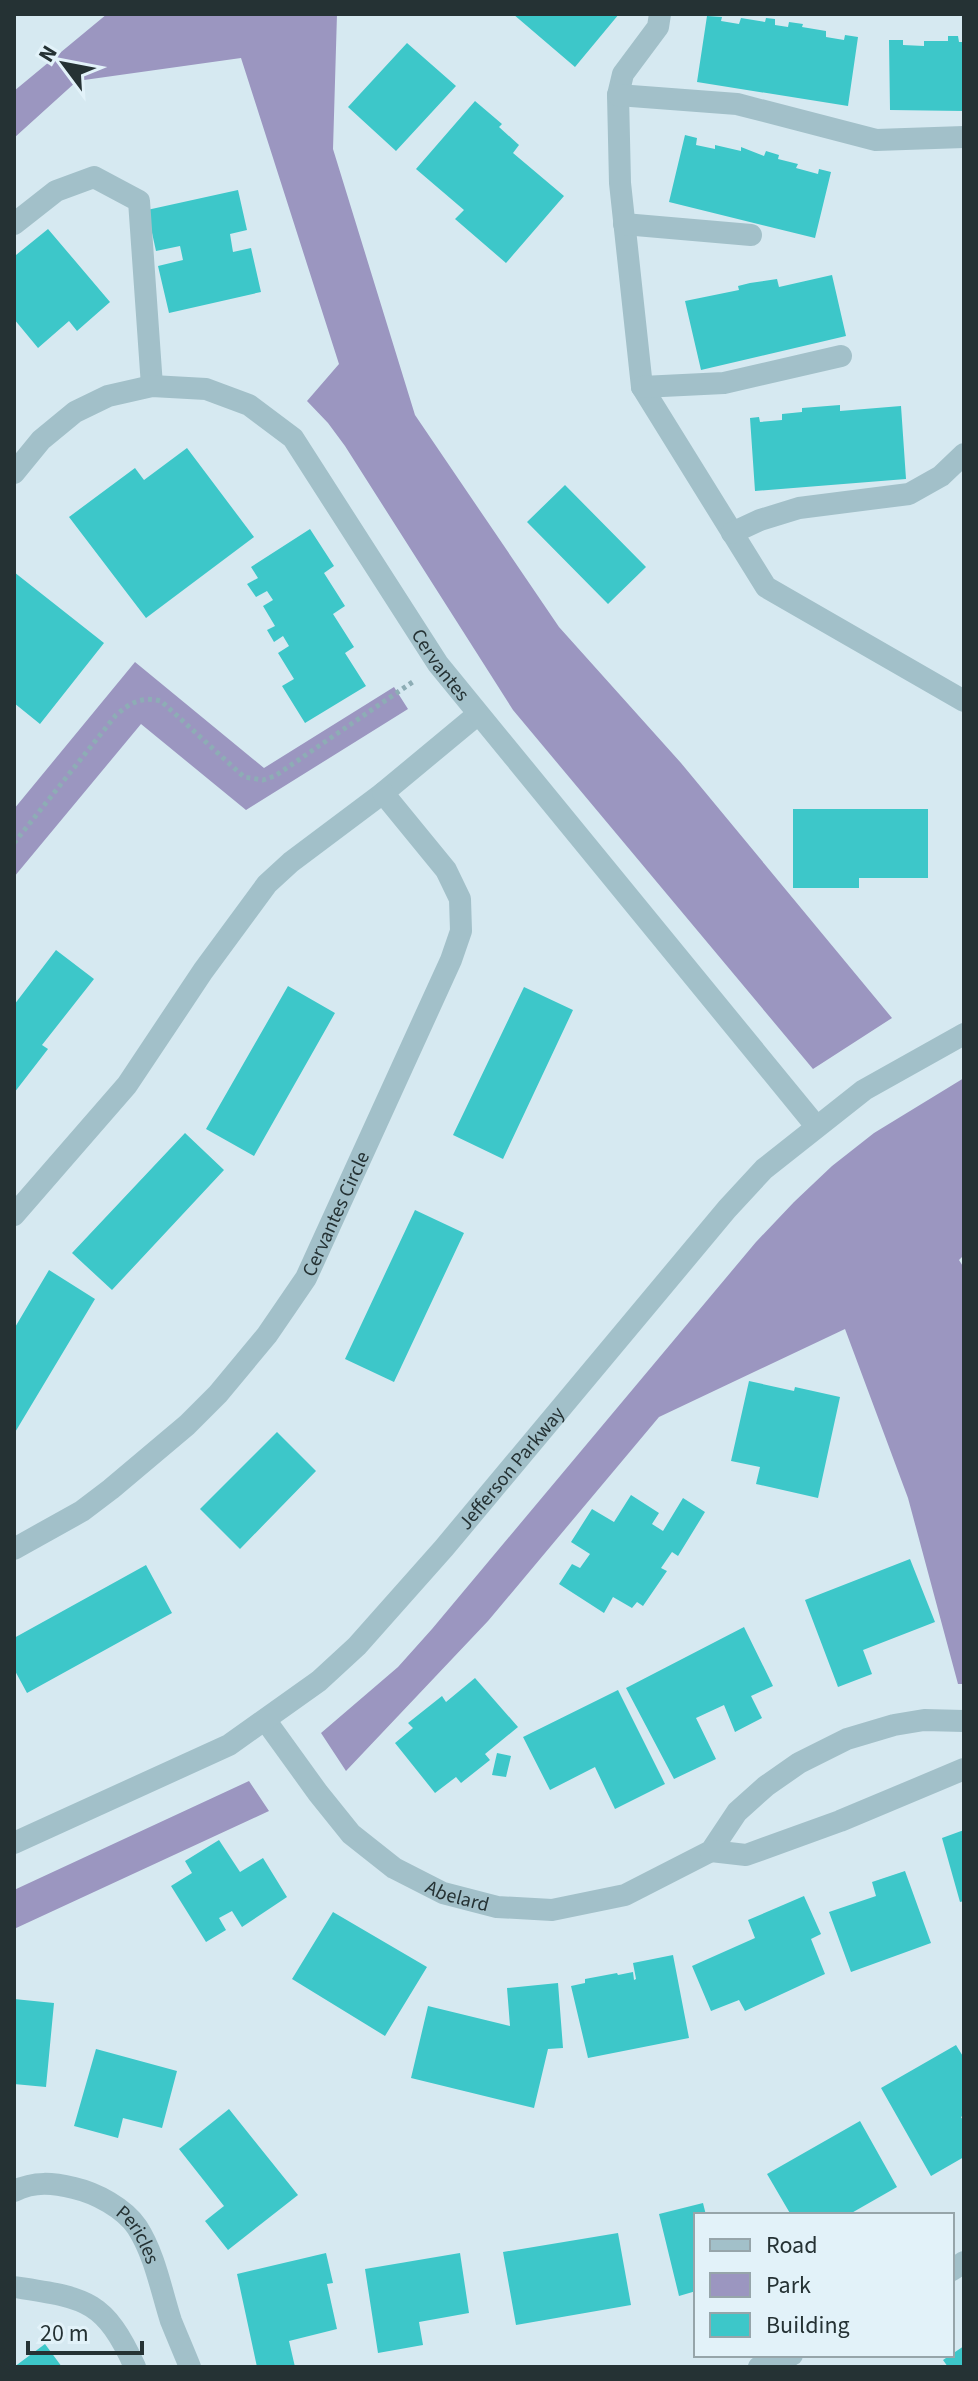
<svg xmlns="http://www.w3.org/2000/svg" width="978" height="2381" font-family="'Source Sans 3',sans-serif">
<rect width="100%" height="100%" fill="#d6e9f1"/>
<!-- green -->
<path fill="#9b96c0" d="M107,14h230l-4,135 82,266 144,212 122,136 211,255 -79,51 -300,-359 -168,-264 -17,-23 -21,-22 32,-37 -98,-306 -164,23 -63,57v-47z
M135,662l129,106 130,-81 14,22 -162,101 -105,-86 -127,153v-68z
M964,1078v177l-5,5 5,8v416h-6l-50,-186 -63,-169 -186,88 -171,204 -142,150 -25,-38 77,-66 34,-38 324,-387 38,-40 38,-36 42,-33z
M249,1781l20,30 -255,118v-39z"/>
<!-- building -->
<path fill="#3dc7c9" d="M513,14h106l-44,53z
M707,16l15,1 -1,4 18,3 2,-6 24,4 1,-4 9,1v6l13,2 1,-5 14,2 -1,3 24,4v6l18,3 1,-5 13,2 -10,69 -151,-24z
M948,36h10l1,6h5v69l-74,-1 -1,-70h14v5l21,1v-5h24z
M407,43l49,43 -60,65 -48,-44z
M475,101l27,23 -3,3 20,18 -6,8 51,43 -58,67 -51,-44 9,-9 -48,-41z
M685,135l12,3 -1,7 19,4v-4l26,6v-4l23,9 2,-5 13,4 -1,4 20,5 -2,4 22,6 1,-5 12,3 -16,66 -146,-36z
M238,190l9,40 -17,4 3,18 18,-4 10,44 -92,21 -11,-47 25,-6 -3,-14 -24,5 -9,-41z
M48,229l62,73 -33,29 -8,-10 -31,27 -24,-29v-66l2,2z
M832,275l14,61 -145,34 -16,-69 54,-11 -1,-4 12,-3 27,-4 2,8z
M840,405v6l61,-5 5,73 -151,12 -5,-73 9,-1 1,5 22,-2v-6l20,-2v-4z
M187,448l67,89 -108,81 -77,-101 66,-49 9,12z
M565,485l81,82 -38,37 -81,-82z
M310,529l24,37 -10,7 21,33 -12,8 21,33 -9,6 21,33 -61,37 -23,-37 12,-7 -16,-26 11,-7 -6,-10 -9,6 -7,-12 8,-4 -12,-20 10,-6 -6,-9 -11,6 -9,-13 11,-6 -7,-11z
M14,572l90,71 -64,81 -26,-21z
M793,809h135v69h-69v10h-66z
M56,950l38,29 -52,66 6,4 -34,44v-88z
M288,986l47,27 -81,143 -48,-27z
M524,987l49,23 -70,149 -50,-24z
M185,1133l39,37 -112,120 -40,-37z
M415,1210l49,23 -70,149 -49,-23z
M49,1270l46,29 -81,135v-105z
M749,1381l45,10 1,-4 45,10 -22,101 -62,-14 4,-17 -29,-6z
M277,1432l39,39 -76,78 -40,-40z
M631,1495l28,18 -7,11 11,7 20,-33 22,14 -27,44 -6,-4 -11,16 6,3 -24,35 -6,-4 -5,6 -19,-11 -9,16 -45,-29 13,-20 8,4 10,-14 -19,-12 21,-33 22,13z
M910,1559l25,63 -72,28 9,24 -34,13 -33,-87z
M146,1565l26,48 -145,80 -13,-24v-31z
M744,1627l29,59 -22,10 11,22 -27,14 -11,-27 -28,13 20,41 -42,20 -48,-91z
M475,1678l43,49 -33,27 5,6 -29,23 -5,-6 -21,16 -40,-50 18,-15 -5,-5 34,-27 4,6z
M618,1690l47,94 -50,25 -20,-42 -45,23 -27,-53z
M497,1753l14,3 -5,21 -14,-2z
M964,1830v71l-4,1 -18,-64z
M219,1840l21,32 23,-14 24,39 -45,30 -10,-16 -13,7 7,12 -20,12 -35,-56 21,-13 -7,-12z
M905,1871l26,72 -80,29 -22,-60 47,-16 -4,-14z
M804,1896l17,38 -10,5 14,35 -80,37 -6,-11 -28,11 -19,-45 63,-28 -7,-18z
M333,1912l94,55 -42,69 -93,-57z
M673,1955l16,83 -101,20 -17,-72 14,-3v-4l32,-6 1,2 15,-3 1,8 2,-1 -3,-16z
M558,1983l5,65 -15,1 -14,59 -123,-30 17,-72 82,20 -3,-38z
M14,1999l40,4 -8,84 -32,-3z
M956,2045l8,13v57l-3,2 3,5v35l-33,19 -50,-88z
M96,2049l81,22 -15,57 -39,-10 -5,20 -44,-12z
M229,2109l69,86 -70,55 -23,-29 19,-15 -45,-57z
M860,2121l37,66 -49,28h-57l-24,-41z
M703,2203l3,12h-10v76l-17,5 -20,-82z
M618,2233l13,72 -115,20 -13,-73z
M326,2253l7,30 -6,1 10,45 -48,12 6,26h-38l-20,-93z
M460,2253l9,60 -50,9 4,23 -45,8 -13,-84z
M45,2344l17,23h-48z
M964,2346v21h-16l-5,-7z"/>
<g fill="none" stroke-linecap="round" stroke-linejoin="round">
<!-- path -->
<path stroke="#8dadb5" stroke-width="5" stroke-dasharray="4 4" stroke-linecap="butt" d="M14,843l102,-128c14,-12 26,-19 45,-14l83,76 19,3 12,-4 139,-95"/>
<!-- service -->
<g stroke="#a2c0c9" stroke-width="22">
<path d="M660,14l-2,13 -35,47 -5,21 2,88 22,204 124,200 198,114"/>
<path d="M618,95l119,9 139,36 88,-3"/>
<path d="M14,224l42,-33 38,-14 45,24 13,185"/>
<path d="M624,224l127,11"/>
<path d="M642,387l82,-4 117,-27"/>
<path d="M732,533l28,-13 39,-12 110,-14 32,-18 23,-22"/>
<path d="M14,1215l113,-130 76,-114 64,-87 24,-22 92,-69 94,-78"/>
<path id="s1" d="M14,1549l68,-38 29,-22 76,-64 31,-31 49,-59 39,-57 145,-318 10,-29 -1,-32 -14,-29 -63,-77"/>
</g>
<!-- minor -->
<g stroke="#a2c0c9" stroke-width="22">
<path id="s2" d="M14,473l27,-33 34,-28 33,-16 44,-10 54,3 43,16 44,33 145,226 378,462"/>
<path id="s3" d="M266,1721l52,72 33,41 43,34 49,25 54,14 55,3 73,-15 86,-44 26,-39 29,-26 33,-23 48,-24 47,-14 30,-5 40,1"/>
<path d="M711,1851l35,4 94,-34 124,-52"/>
<path id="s4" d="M14,2191c21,-10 39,-8 60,-3 22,5 50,20 63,39 18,28 24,63 34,94 6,15 13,31 19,46"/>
<path d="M952,2270l12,-8"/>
<path d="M14,2287c70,11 90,11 121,80"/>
<path d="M759,2367l33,-12"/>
</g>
<!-- tertiary -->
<path stroke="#a2c0c9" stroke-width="22" id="s5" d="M14,1843l215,-98 90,-64 38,-35 87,-98 283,-339 37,-40 100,-79 100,-56"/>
</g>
<g text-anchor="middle" stroke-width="6" stroke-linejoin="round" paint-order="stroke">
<!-- street labels -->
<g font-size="20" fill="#253234" stroke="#e2f2f9">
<text dy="7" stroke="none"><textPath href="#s2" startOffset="594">Cervantes</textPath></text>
<text dy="7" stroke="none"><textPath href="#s1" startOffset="474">Cervantes Circle</textPath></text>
<text dy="7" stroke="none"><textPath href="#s5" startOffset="634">Jefferson Parkway</textPath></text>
<text dy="7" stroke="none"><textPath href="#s3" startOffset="266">Abelard</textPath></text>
<text dy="7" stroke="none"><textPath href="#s4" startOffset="144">Pericles</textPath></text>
</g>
</g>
<!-- border -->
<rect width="978" height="2381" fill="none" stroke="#253234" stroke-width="32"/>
<!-- legend -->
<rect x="694" y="2213" width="260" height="144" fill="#e2f2f9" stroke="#96a5aa" stroke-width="2"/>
<rect x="710" y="2239" width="40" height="12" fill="#a2c0c9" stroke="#96a5aa" stroke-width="2"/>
<text x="766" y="2253" font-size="24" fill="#253234">Road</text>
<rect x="710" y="2273" width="40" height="24" fill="#9b96c0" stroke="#96a5aa" stroke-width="2"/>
<text x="766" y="2293" font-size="24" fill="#253234">Park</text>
<rect x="710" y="2313" width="40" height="24" fill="#3dc7c9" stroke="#96a5aa" stroke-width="2"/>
<text x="766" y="2333" font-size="24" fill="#253234">Building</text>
<!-- north arrow -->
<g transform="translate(64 64) rotate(302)" stroke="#e2f2f9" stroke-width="6" paint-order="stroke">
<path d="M0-6L14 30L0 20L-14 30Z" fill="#253234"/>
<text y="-12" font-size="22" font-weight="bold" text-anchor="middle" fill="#253234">N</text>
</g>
<!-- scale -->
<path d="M28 2341v12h114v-12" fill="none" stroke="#253234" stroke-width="4"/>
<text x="40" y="2341" font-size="24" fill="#253234" stroke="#e2f2f9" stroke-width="6" paint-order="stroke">20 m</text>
</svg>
